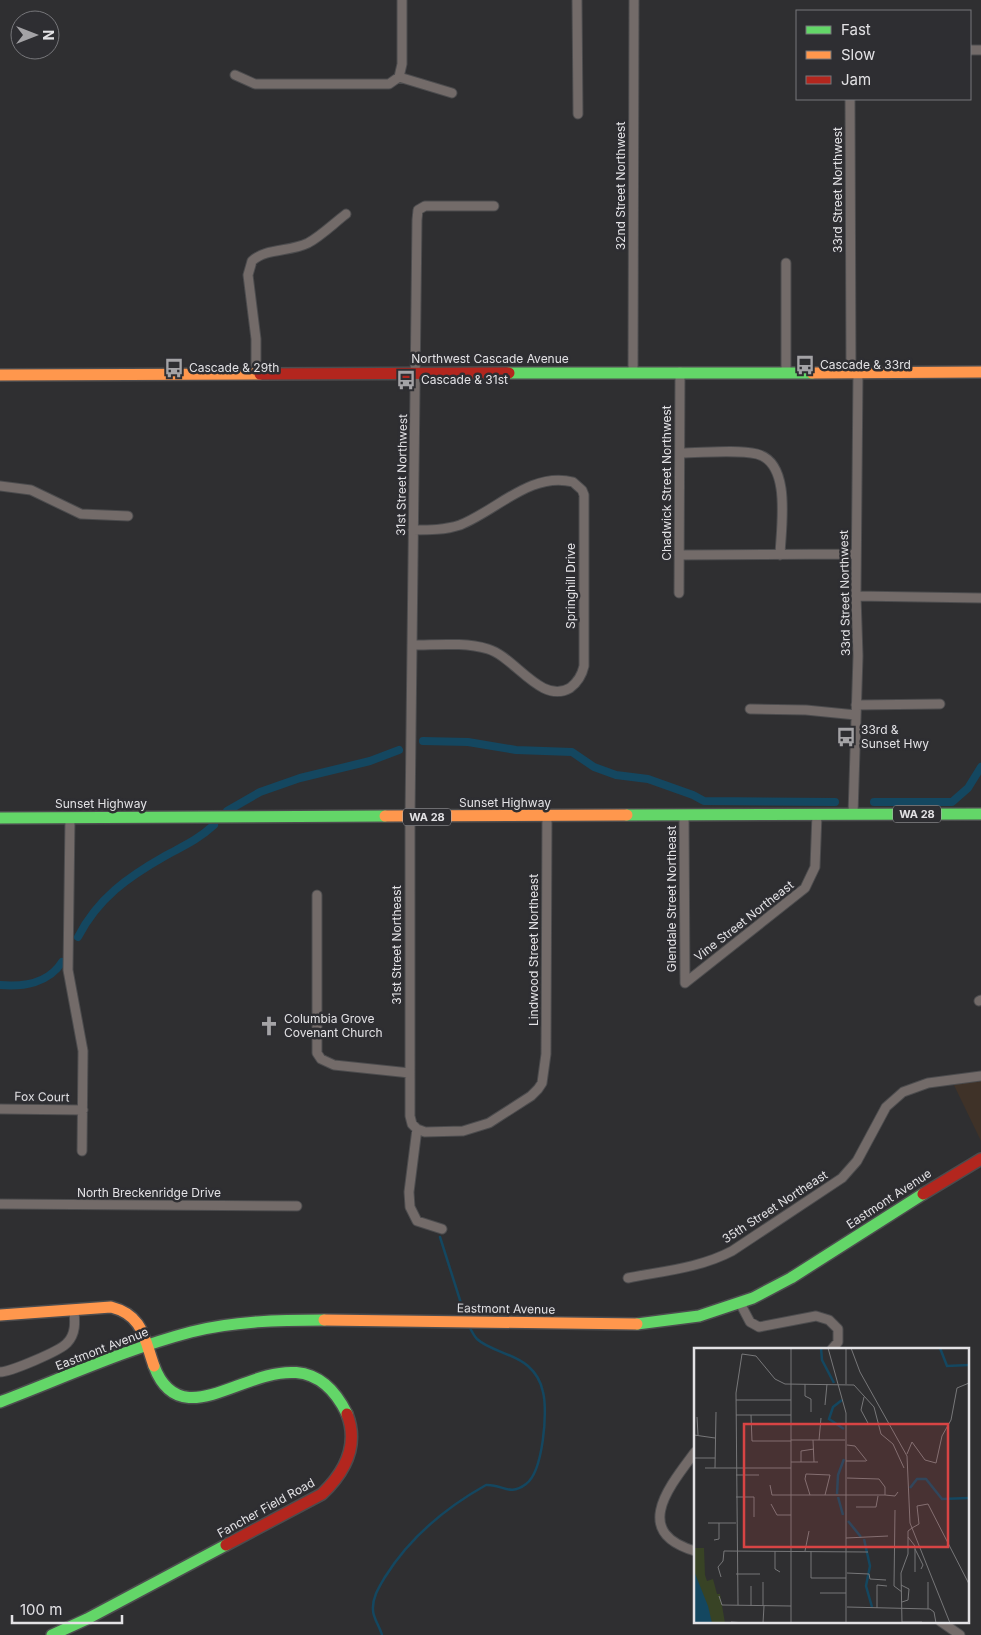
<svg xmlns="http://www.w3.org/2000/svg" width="981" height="1635" font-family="Inter,sans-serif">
<rect width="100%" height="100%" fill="#2f2f31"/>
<!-- industrial -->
<path fill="#3f3228" d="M981,1076v65l-30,-62z"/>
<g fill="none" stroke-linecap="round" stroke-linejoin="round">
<!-- stream -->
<path stroke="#144760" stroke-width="2.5" d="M440,1237l26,82
M382,1635c-2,-8 -9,-17 -9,-25 -1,-12 6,-23 12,-33 25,-40 60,-69 101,-92 17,-1 23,12 40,-1 17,-12 22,-73 17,-92 -2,-10 -7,-19 -15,-26 -15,-13 -38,-15 -51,-27 -3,-3 -6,-9 -8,-13"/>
<!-- canal -->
<path stroke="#144760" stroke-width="8" d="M423,741l45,1 48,8 56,2 22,15 22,8 32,4 45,16 11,6 131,1
M874,802h78l16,-14 13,-21
M227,811l33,-19 40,-14 70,-17 29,-11
M78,937c20,-39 50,-60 87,-81 20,-11 31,-15 49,-31
M0,985c23,2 49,-2 62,-23"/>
<defs>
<path id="street" d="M577,0l1,114
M970,50h11
M235,75l20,9h134l10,-7 3,-13v-64
M399,77l53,16
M850,99l1,273
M494,206h-69l-7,4 -1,10 -7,597v299l2,8 5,5 8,3 38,-1 26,-8 42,-27 7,-7 4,-6 4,-29 1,-237
M786,372v-109
M633,373l1,-373
M256,374v-35l-8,-64 4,-14c14,-13 38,-9 56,-18 13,-7 25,-19 38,-29
M680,453c23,0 56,-4 77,1 35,9 24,73 23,101
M0,486l31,4 50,24 47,2
M679,555l177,-1
M679,593l1,-221
M856,596l125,2
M412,645c25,0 52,-3 76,4 27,8 53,56 82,39 8,-6 12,-13 14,-22v-171l-2,-5 -9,-8c-42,-11 -77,29 -113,43 -15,5 -31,5 -47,5
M856,705l84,-1
M750,709l56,1 50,5
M853,814l5,-158 -2,-60 2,-224
M684,816l1,167
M70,818l-2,152 15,81 -1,100
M317,895v158l4,6 13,6 76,8
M685,983l120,-95 10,-21 2,-53
M979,1001l2,-1
M0,1109l83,1
M417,1129l-8,63 1,15 7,14 25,8
M0,1204l297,2
M628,1278c35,-7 72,-10 104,-27l110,-73 15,-17 29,-54 17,-15 25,-9 53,-7
M740,1303l10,19 9,5 57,-11 13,4 9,9v13l-6,7
M0,1372c10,0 60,-21 67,-29 9,-9 8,-21 7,-33
M695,1452c-26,35 -64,80 0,99
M940,1621l20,14"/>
<path id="fast" d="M509,373h303
M627,815l354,-1
M0,818l385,-2
M637,1324l62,-8 54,-18 38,-20 132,-84
M154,1366c35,94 139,-63 193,48
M0,1402c63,-24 126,-53 191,-70 42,-11 90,-12 133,-12
M52,1635l35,-16 139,-74"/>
<path id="slow" d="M812,373l169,-1
M0,375l260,-1
M385,816l242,-1
M0,1315l111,-8c32,8 33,31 43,59
M324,1320l313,4"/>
<path id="jam" d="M260,374l249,-1
M923,1194l58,-35
M226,1545l96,-51c23,-22 37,-49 25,-80"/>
</defs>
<!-- street casing -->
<use href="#street" stroke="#4c4c4e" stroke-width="11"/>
<!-- fast casing -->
<use href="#fast" stroke="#4c4c4e" stroke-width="14"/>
<!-- slow casing -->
<use href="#slow" stroke="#4c4c4e" stroke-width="14"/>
<!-- jam casing -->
<use href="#jam" stroke="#4c4c4e" stroke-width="14"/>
<!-- street -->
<use href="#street" stroke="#736b69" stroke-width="9"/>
<!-- fast -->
<use href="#fast" stroke="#63d668" stroke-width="11"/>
<!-- slow -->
<use href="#slow" stroke="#ff974d" stroke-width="11"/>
<!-- jam -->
<use href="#jam" stroke="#b3261e" stroke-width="11"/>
</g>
<!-- icons -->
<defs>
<symbol id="bus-bare" viewBox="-9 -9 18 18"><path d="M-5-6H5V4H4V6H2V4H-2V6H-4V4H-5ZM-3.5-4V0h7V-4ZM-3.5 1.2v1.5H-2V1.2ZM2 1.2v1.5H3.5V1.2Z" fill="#a4a3a6" stroke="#2e2e32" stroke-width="2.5" paint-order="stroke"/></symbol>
<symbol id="church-bare" viewBox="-9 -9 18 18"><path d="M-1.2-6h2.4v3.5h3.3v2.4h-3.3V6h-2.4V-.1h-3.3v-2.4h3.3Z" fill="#a4a3a6" stroke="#2e2e32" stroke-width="2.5" paint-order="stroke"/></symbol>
</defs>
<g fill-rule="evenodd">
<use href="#bus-bare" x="791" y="351" width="28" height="28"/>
<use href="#bus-bare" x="160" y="354" width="28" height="28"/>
<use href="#bus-bare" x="392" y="366" width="28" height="28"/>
<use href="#bus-bare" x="832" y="723" width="28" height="28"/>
<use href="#church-bare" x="255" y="1012" width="28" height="28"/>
</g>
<g text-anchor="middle" stroke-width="5" stroke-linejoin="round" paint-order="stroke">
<!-- shield labels -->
<g fill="#2e2e32" stroke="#adacaf" stroke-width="1">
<rect x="893" y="805.5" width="48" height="17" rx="4"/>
<rect x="403" y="808.5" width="48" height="17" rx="4"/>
</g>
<g font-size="11" font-weight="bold" fill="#e3e2e5">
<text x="917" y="818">WA 28</text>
<text x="427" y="821">WA 28</text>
</g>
<!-- street labels -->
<g font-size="12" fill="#e3e2e5" stroke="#2e2e32">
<text transform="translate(621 186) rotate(-90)" y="4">32nd Street Northwest</text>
<text transform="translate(838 190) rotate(-90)" y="4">33rd Street Northwest</text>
<text x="490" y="363">Northwest Cascade Avenue</text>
<text transform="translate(402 475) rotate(-89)" y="4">31st Street Northwest</text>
<text transform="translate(667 483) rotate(-90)" y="4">Chadwick Street Northwest</text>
<text transform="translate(571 586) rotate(-90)" y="4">Springhill Drive</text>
<text transform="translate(845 593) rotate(-91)" y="4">33rd Street Northwest</text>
<text x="505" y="807">Sunset Highway</text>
<text x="101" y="808">Sunset Highway</text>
<text transform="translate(672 899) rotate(-90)" y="4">Glendale Street Northeast</text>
<text transform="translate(744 921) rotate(-38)" y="4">Vine Street Northeast</text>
<text transform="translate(397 945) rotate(-90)" y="4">31st Street Northeast</text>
<text transform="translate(534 950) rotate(-90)" y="4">Lindwood Street Northeast</text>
<text transform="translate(42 1097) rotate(1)" y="4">Fox Court</text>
<text x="149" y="1197">North Breckenridge Drive</text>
<text transform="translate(889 1199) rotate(-33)" y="4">Eastmont Avenue</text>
<text transform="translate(775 1207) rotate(-33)" y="4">35th Street Northeast</text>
<text transform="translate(506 1309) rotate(1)" y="4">Eastmont Avenue</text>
<text transform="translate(102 1349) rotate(-21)" y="4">Eastmont Avenue</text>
<text transform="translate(266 1508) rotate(-29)" y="4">Fancher Field Road</text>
</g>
<!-- poi labels -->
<g font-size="12" fill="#e3e2e5" stroke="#2e2e32" text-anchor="start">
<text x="820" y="369">Cascade &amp; 33rd</text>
<text x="189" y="372">Cascade &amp; 29th</text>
<text x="421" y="384">Cascade &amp; 31st</text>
<text x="861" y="734">33rd &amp;<tspan x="861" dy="14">Sunset Hwy</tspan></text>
<text x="284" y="1023">Columbia Grove<tspan x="284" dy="14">Covenant Church</tspan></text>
</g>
</g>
<!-- overview -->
<g transform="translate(694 1348)">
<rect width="275" height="275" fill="#2f2f31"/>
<path d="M0,200h10l1,27 2,6 6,-2 4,15h3l5,29h-13l-18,-52z" fill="#384325"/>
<path d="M0,223l14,35 4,17h-18z" fill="#144760"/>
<path fill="none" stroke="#144760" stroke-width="2.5" d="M127,0l1,12 12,23M246,0l7,18 22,-1M148,52l-9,7 -4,12 15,10M216,140l7,-9h9l16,20 27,-1M143,146l1,-19 6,-16M144,149l5,18M154,173l13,16M170,191l6,27 -4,20 6,21"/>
<path fill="none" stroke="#777779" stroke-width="1" d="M97,0v275M134,0l18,65v210M157,0l9,24 47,84 3,67 40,100M111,36v12l6,3v13M152,36v-36M170,49l-3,13 8,15M42,52h55M131,57l2,-21M42,67h55M57,67l1,26h39M3,69l1,18M0,87l21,3M97,92h54M119,92l1,22M125,92l2,-22M153,97l8,1 12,15M213,106l5,-12 13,18 11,3 6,-27 9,-16 6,-32 12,-5M0,110h21M152,113h20M97,114h27M107,114v-11l13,-2M11,120h86M21,120l1,-56M42,127h23M76,137l2,10h113v-8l-6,-8 -32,-1M116,147l-5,-16 1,-5 24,1 -5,20M191,147l10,1 3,-4M42,149h18v20M77,156l6,11h14M162,159h20l2,-11M201,162l-1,76 8,6M14,175h28M218,180l7,-4 -2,-18 11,-2 41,80M214,189l7,9v26M152,190l42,-2M20,192l5,-1v-16M221,201l8,16 -2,4M81,203v18l5,3M111,203l4,-20M117,203v27h35M153,225l22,1 1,5 16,1M42,226h24M27,229l-3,-10 5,-6 1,-10 144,1M234,234v27M207,237l8,4 -1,11 -6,2M126,245h26M25,248l3,9 69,1M44,257l-2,-212 6,-39 14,2 19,23 10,5 69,1 20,22 7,27 12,10 11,24M57,258v-20M69,258v-24M153,259l83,2 4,3 2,11M183,260v-23l10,1M37,274l15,1M208,274h20M69,275l1,-17M208,275l-1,-50 7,-19v-23l4,-3"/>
<path fill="#d84444" fill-opacity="0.15" stroke="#d84444" stroke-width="2.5" d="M50,76h204v123h-204z"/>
<rect width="275" height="275" fill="none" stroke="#e3e2e5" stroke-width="2.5"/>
</g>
<!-- legend -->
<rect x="796" y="10" width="175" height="90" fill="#2e2e32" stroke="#76767a"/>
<rect x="806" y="26" width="25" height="8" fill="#63d668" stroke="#76767a"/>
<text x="841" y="35" font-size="15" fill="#e3e2e5">Fast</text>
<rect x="806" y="51" width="25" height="8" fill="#ff974d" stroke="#76767a"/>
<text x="841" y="60" font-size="15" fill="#e3e2e5">Slow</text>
<rect x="806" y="76" width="25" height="8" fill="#b3261e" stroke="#76767a"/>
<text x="841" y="85" font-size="15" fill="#e3e2e5">Jam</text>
<!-- north arrow -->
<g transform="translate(35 35) rotate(90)"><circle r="24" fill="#2e2e32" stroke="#76767a"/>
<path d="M0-4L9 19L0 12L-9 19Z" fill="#a4a3a6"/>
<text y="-8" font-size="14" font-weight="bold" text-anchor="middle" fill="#e3e2e5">N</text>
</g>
<!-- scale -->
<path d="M12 1615v8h110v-8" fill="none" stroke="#e3e2e5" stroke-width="2.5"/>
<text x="20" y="1615" font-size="15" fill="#e3e2e5" stroke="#2e2e32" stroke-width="4" paint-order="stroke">100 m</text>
</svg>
